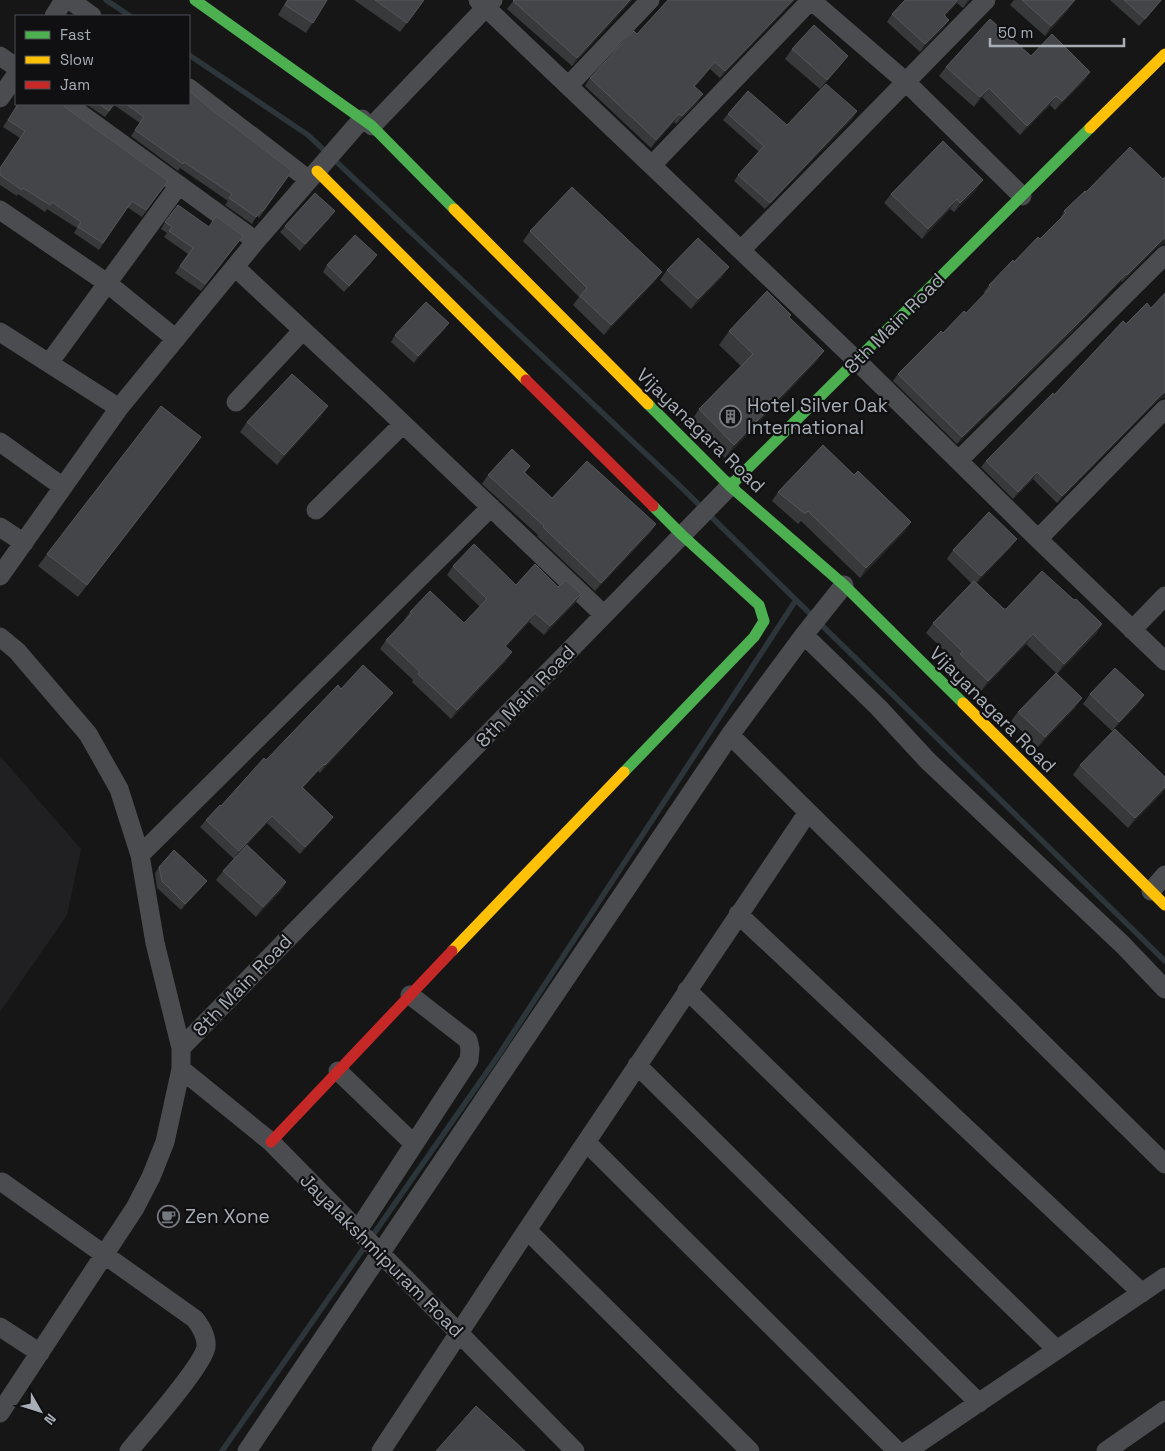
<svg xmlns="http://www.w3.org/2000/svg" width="1165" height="1451" font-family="'Space Grotesk',sans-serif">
<rect width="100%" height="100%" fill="#161616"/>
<!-- built -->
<path fill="#202022" d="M0,756l81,93 -14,66 -67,97z"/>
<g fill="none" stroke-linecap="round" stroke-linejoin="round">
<!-- stream -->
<path stroke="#2c3539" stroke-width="5.5" d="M106,0l24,16
M189,55l119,80 373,352 115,113 -298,456 -276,395
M796,600l369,361"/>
<!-- street -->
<path stroke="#4a4c4f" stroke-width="19" d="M70,0l22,16
M478,0l378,360 182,179 127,122
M811,0l95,82 116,114
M54,16l10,-16
M0,56l16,11
M569,85l81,-85
M189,88l120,92
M0,98l16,-23
M67,104l189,137
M372,126l121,-126
M652,165l159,-165
M0,210l107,73 69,56
M741,250l245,-250
M235,267l142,132 227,216
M0,332l119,76
M49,363l130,-178
M236,402l67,-72
M0,442l63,45
M959,460l206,-205
M316,510l87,-86
M0,527l24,16
M1038,539l127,-130
M0,576l119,-168 137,-167 106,-122
M1132,630l33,-34
M804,635l75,73 48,52 196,185 42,44
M0,637l17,14 71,83 31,55 21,66 15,88 26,105v21l-16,73 -14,35 -16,31 -135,205
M730,735l435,429
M140,855l351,-348
M1151,891l14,-16
M738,914l404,379
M687,990l370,360
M181,1048l549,-562
M637,1065l342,338
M181,1069l90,73 304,309
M338,1071l76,73
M586,1142l311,309
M2,1182l193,137c6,8 12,17 11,28 -3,19 -62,85 -77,104
M358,1230l111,-170 1,-11 -2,-9 -58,-45
M527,1230l223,221
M0,1327l40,26
M247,1451l483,-716 74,-100 40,-50
M381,1451l146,-221 281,-418
M907,1451l258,-174
M1106,1451l59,-41"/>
<!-- fast -->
<path stroke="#4caf50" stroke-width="11" d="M195,0l177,126 82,83
M648,404l82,82 114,99 119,118
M730,486l360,-358
M624,772l130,-135 10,-16 -5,-16 -77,-70 -29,-29"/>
<!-- slow -->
<path stroke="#ffc107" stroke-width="11" d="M1090,128l75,-74
M317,171l209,209
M454,209l194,195
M963,703l202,202
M452,951l172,-179"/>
<!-- jam -->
<path stroke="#c62828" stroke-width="11" d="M526,380l127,126
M271,1142l181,-191"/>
</g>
<!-- wall -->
<path fill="#38393b" d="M287,0h40l-21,33 -28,-18z
M354,0h70l-24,32z
M514,0h118l-60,66 -65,-57z
M668,0h127l-75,78 -10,-9 -15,18 3,15 -22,22 -2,-2 -23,26 -66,-62 5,-8 47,-44z
M905,0h65l-7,8 -6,-5 -12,13 4,4 -5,7 -24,25 -33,-30 5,-8z
M1014,0h60l-6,10 -23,26 -35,-31z
M1110,0h52l-23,26z
M792,49l49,16 -21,24 -35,-30z
M1031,56l59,16 -6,9 -29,29 -5,-5 -30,30 -38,-38 -8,10 -35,-31 7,-9z
M18,104l47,3 103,74 -26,36 -15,-10 -28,43 -25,-17 3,-5 -30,-19 -2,3 -27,-18 -1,2 -17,-11v-17l20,-30 -17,-11z
M86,104h103l23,6 80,61 -33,47 -2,-2 -5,8 -27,-19 3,-4 -48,-33 -2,3 -47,-35 9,-13 -26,-18 -9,12z
M857,111l-4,7 -88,91 -31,-28 4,-6 21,-23 -36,-32 5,-6 59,11z
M976,190l-22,22 -4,-3 -28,30 -38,-36 7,-9z
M1064,211l99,33 -6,3 -35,35 -1,-1 -48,50 -116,113 -64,-63 5,-7 45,-41 23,-20 19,-19 -1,-2 5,-7 51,-46 20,-20z
M330,218l-30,33 -20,-19 5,-6z
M165,222l44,5 34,9 -42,55 -26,-18 13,-19 -24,-17 3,-4 -6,-4z
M530,231l125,50 -51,54 -31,-30 6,-8 -56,-56z
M372,262l-28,30 -21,-20 4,-7z
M667,270l55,7 -31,32 -31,-29z
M789,318l35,33 -10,13 -89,94 -35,-35 9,-14 42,-43 -22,-21 10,-14z
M449,323l-5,7 -30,33 -23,-21 4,-7z
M1054,395l108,3 -5,3 -100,102 -24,-24 -20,20 -32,-32 5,-6z
M321,416l-44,49 -37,-33 7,-10z
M201,437l-9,13 -114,147 -40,-31 9,-12z
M530,466l-5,7 27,25 104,26 -6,9 -55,58 -58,-55 1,-1 -56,-51 6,-9z
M854,475l57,47 -7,10 -44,46 -59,-57 -3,3 -26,-23 6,-9z
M1017,539l-7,9 -33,35 27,26 70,-9 28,24 -6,10 -39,40 -31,-30 -45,47 -28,-27 2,-3 -29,-28 7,-10 38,-40 -24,-24 6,-9z
M453,566l63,19 42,2 23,7 -6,9 -31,32 -15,-13 -23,25v14l-55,58 -39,-37 1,-2 -33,-31 6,-9 19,-19 -1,-1 6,-8 54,11 16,-16 -33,-32z
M341,689l46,11 -67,73 -2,-2 -15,17 30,29 -5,7 -28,30 -33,-31 -33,36 -34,-32 6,-7z
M1090,694l54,1 -7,10 -25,26 -29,-27z
M1075,708l-37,39 -27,-26 7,-9z
M1080,765l83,27 -35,36 -55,-53z
M159,867l43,20 -21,23 -24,-22 -2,-15z
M223,871l63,11 -6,10 -24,25 -40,-37z"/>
<!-- shaded-wall -->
<path fill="#262627" d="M630,0h2l-60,66 5,-8z
M793,0h2l-75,78 5,-7z
M958,0h1l-2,3 -18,20 5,-8z
M968,0h2l-7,8z
M1075,0l-7,10 -23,26 6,-10z
M949,20l-5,7 -24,25 5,-8z
M848,56l-7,9 -21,24 7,-9z
M715,62l-5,7 -21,25 5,-8z
M1090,72l-6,9 -29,29 7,-9z
M989,88l-7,9 -8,10 6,-10z
M703,94l-5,8 -22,22 6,-8z
M1056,96l-6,9 -30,30 7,-9z
M857,111l-4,7 -88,91 5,-6z
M679,114l-5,8 -23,26 5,-8z
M983,180l-7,10 -22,22 6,-9z
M957,199l-7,10 -28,30 6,-10z
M335,211l-5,7 -30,33 5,-7z
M1165,238v6h-2l-6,3 -35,35 5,-7 35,-35z
M377,255l-5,7 -28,30 5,-6z
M729,267l-7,10 -31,32 7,-10z
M662,272l-7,9 -51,54 7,-10z
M1126,274l-5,7 -48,50 -116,113 5,-7z
M449,323l-5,7 -30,33 4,-7z
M824,351l-10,13 -89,94 9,-13z
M1165,392v6h-3l-5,3 -100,102 5,-7 100,-102z
M328,406l-7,10 -44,49 7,-10z
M201,437l-9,13 -114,147 9,-12z
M1037,472l-4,7 -20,20 5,-7z
M911,522l-7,10 -44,46 6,-10z
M656,524l-6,9 -55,58 6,-8z
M1017,539l-7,9 -36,38 7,-10z
M581,594l-6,9 -31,32 6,-9z
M535,613l-6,9 -30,32 6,-8z
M1102,624l-6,10 -39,40 7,-10z
M1033,634l-7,10 -45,47 7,-10z
M512,652l-6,9 -55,58 6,-9z
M393,693l-6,7 -67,73 5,-8z
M1144,695l-7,10 -25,26 7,-9z
M1082,698l-7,10 -37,39 7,-10z
M324,764l-6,7 -22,23 6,-7z
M1165,787v2l-2,3 -35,36 7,-10z
M272,816l-5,7 -33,36 5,-8z
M333,817l-5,7 -28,30 5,-7z
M207,881l-5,6 -21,23 4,-6z
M286,882l-6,10 -24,25 7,-10z"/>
<!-- building -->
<path fill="#444548" stroke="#54565a" d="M288,0h39l-14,23 -28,-18z
M375,0h49l-17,23z
M514,0h116l-53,58 -64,-57z
M668,0h125l-68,71 -10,-9 -21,24 9,8 -21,22 -3,-2 -23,26 -66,-62 44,-47 3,3z
M905,0h53l-14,15 5,5 -24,24 -33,-30z
M1022,0h53l-24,26z
M1124,0h37l-16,19z
M990,19l41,37 21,-22 38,38 -28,29 -6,-5 -29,30 -38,-38 -9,9 -34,-30z
M814,25l34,31 -21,24 -35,-31z
M826,84l31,27 -87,92 -32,-28 26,-29 -36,-32 20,-23 39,34z
M189,91l23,19 80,61 -29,40 -1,-1 -6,7 -27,-19 3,-4 -48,-32 -1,2 -48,-34 9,-13 -18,-13h63z
M18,104h45l2,3 103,74 -22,29 -14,-9 -29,42 -25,-16 3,-5 -29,-20 -2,3 -27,-17 -1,2 -22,-15v-7l25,-37 -17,-11z
M99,104h15l-5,7z
M943,141l40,39 -23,23 -3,-4 -29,30 -37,-35z
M1130,147l33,32 2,-2v61l-3,2 -35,35 -1,-1 -48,49 -116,114 -64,-63 43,-43 2,2 21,-22 2,2 25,-26 -2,-2 24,-25 1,2 24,-25 2,2 26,-26 -2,-2 21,-20 1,1z
M572,187l90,85 -51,53 -31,-29 7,-8 -57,-57z
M315,193l20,18 -30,33 -20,-18z
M178,205l31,22 7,-11 27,20 -38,48 -25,-18 13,-18 -24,-17 3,-4 -7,-5z
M355,235l22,20 -28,31 -22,-21z
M698,238l31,29 -31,32 -31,-29z
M767,291l24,24 -2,2 35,34 -90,94 -35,-36 54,-55 -24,-23z
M1165,293v99l-3,2 -100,102 -25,-24 -19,20 -32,-31 67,-68 1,2 69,-74 3,3 21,-21 4,5z
M426,302l23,21 -31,33 -23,-21z
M292,374l36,32 -44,49 -37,-33z
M161,406l40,31 -114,148 -40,-31z
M823,445l31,30 4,-4 53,51 -45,46 -58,-57 -3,3 -27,-22z
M512,449l18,17 -6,6 28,26 35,-37 69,63 -55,59 -58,-56 1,-1 -56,-51z
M989,512l28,27 -36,37 -28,-26z
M474,544l42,41 19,-21 23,23 8,-7 15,14 -31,32 -15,-13 -30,33 7,6 -55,58 -39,-36 2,-2 -34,-32 26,-27 -2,-1 20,-21 34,32 23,-24 -34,-33z
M1042,571l32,29 2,-1 26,25 -38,40 -31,-30 -45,47 -28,-27 3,-2 -30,-29 41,-42 30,28h2z
M363,665l30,28 -68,72 -1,-1 -22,23 31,30 -28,30 -33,-31 -33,35 -33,-31 14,-15 1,1 43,-48 2,2 72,-75 3,4z
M1115,668l29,27 -25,27 -29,-28z
M1056,673l26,25 -37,39 -27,-25z
M1115,729l50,48v10l-30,31 -55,-53z
M247,845l39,37 -23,25 -40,-36z
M174,850l33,31 -22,23 -23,-23 -3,-14z
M476,1406l49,45h-89z"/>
<!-- icons -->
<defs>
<symbol id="building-ring" viewBox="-11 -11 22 22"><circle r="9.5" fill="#101012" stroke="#74797e" stroke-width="1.5"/><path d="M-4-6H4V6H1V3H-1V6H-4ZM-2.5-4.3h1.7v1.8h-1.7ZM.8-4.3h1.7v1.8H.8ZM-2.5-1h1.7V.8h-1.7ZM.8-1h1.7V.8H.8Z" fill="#74797e"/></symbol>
<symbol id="cafe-ring" viewBox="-11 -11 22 22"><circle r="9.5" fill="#101012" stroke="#74797e" stroke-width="1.5"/><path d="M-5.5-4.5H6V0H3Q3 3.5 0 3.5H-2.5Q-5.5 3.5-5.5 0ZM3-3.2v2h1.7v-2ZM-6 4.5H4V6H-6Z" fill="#74797e"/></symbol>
</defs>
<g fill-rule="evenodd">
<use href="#building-ring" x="718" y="404" width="25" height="25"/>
<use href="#cafe-ring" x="156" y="1204" width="25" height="25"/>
</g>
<g text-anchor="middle" stroke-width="4.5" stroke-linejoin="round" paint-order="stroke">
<!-- street labels -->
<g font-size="19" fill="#a7aeb6" stroke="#101012">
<text transform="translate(894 323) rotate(-45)" y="7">8th Main Road</text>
<text transform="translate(701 430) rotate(44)" y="7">Vijayanagara Road</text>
<text transform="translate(525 696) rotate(-46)" y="7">8th Main Road</text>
<text transform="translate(993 709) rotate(45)" y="7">Vijayanagara Road</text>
<text transform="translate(242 985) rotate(-46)" y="7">8th Main Road</text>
<text transform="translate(382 1255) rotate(45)" y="7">Jayalakshmipuram Road</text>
</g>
<!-- poi labels -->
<g font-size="19" fill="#a7aeb6" stroke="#101012" text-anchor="start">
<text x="747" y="412">Hotel Silver Oak<tspan x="747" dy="22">International</tspan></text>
<text x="185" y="1223">Zen Xone</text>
</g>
</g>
<!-- legend -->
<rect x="15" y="15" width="175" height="90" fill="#101012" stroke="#4c4f54"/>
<rect x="25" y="31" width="25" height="8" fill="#4caf50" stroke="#4c4f54"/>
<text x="60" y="40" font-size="15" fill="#a7aeb6">Fast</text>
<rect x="25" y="56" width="25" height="8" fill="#ffc107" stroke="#4c4f54"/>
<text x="60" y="65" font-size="15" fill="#a7aeb6">Slow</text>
<rect x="25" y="81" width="25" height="8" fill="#c62828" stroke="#4c4f54"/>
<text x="60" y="90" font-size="15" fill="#a7aeb6">Jam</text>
<!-- north arrow -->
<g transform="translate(40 1411) rotate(129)" stroke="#101012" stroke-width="4" paint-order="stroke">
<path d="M0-4L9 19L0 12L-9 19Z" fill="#a7aeb6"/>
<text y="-8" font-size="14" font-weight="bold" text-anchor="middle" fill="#a7aeb6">N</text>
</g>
<!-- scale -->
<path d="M990 38v8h134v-8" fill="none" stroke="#a7aeb6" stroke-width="2.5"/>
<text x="998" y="38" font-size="15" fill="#a7aeb6" stroke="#101012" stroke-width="4" paint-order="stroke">50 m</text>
</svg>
